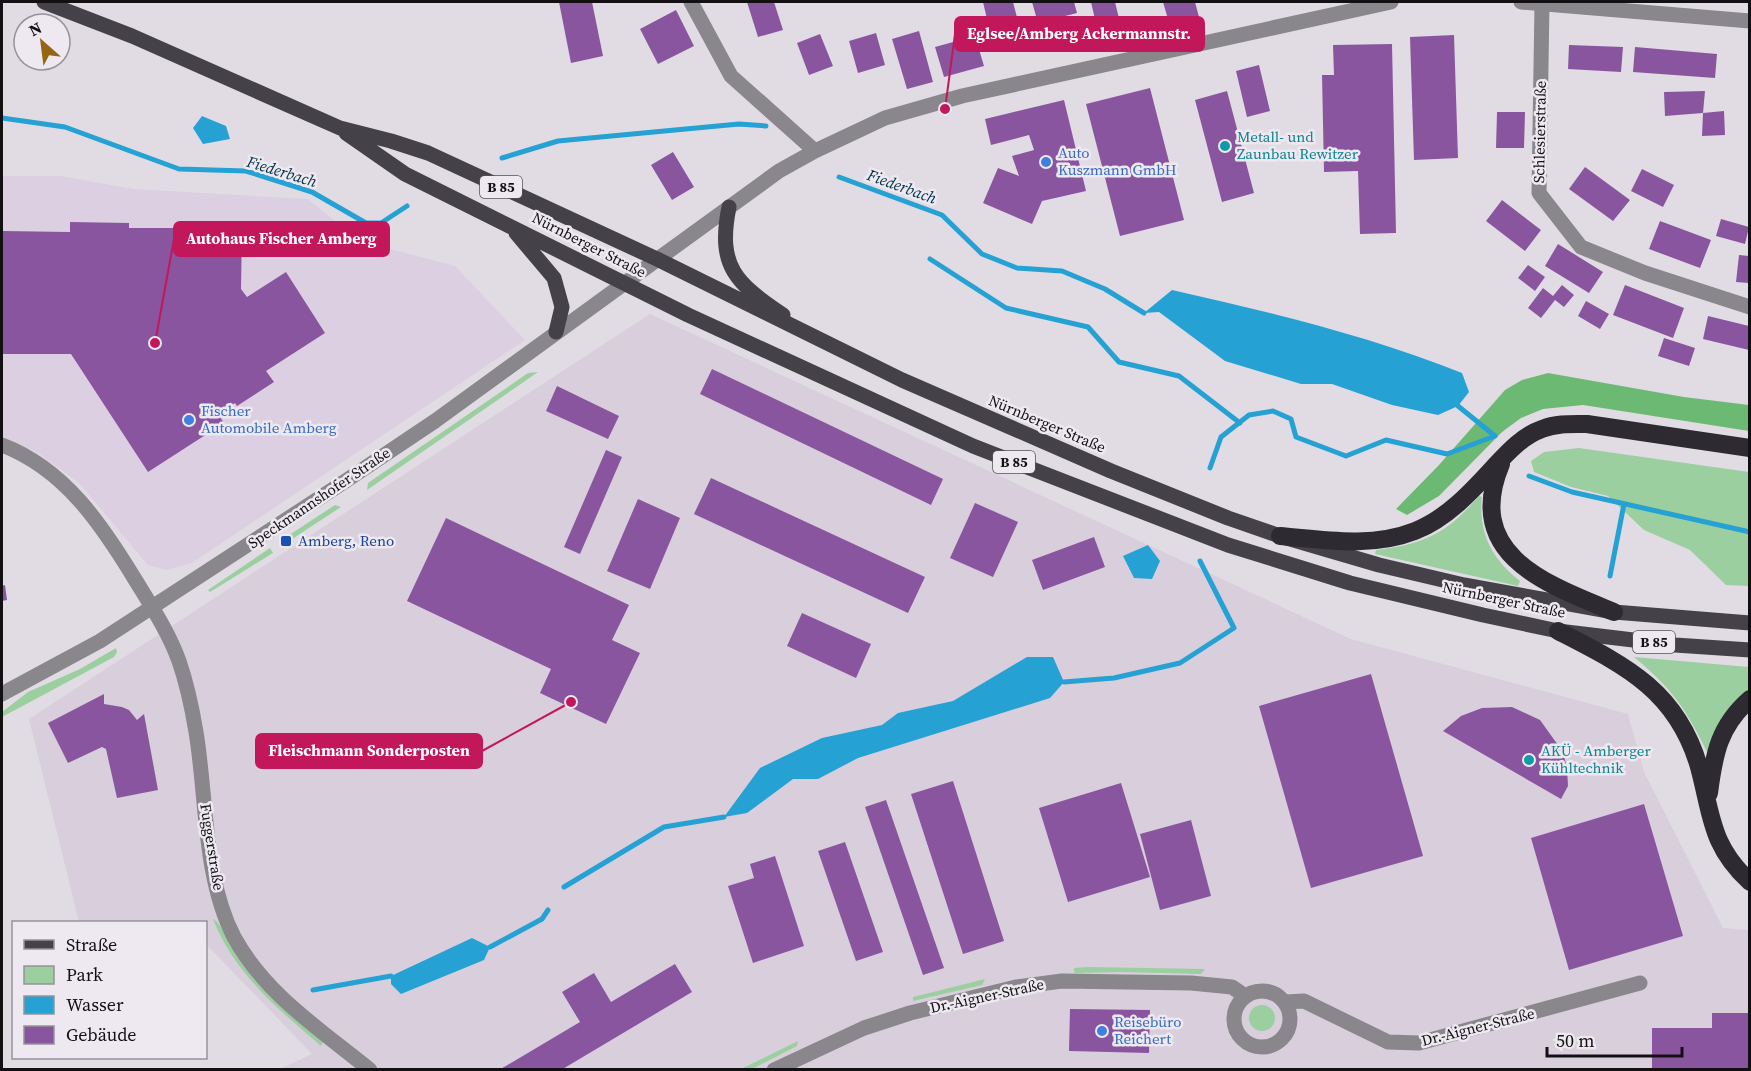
<svg xmlns="http://www.w3.org/2000/svg" width="1751" height="1071" font-family="'Source Serif 4',serif">
<rect width="100%" height="100%" fill="#e1dce4"/>
<!-- commercial -->
<path fill="#dccfe2" d="M2,176h59l72,13 175,10 51,42 96,25 70,74 -333,223 -25,7 -19,-5 -69,-82 -41,-30 -36,-17z"/>
<!-- built -->
<path fill="#d8cedc" d="M650,314l701,325 277,75 16,58 79,156 26,2v139h-1469l32,-15 -106,-110v-22h-127l-50,-203z"/>
<!-- green -->
<path fill="#9ccf9f" d="M538,372l-23,16 -148,102 1,-7 160,-110z
M1579,448l170,24v114l-23,-1 -36,-35 -46,-20 -36,-34 -37,-9 -37,-15 -3,-11 13,-9z
M1479,496l3,1c-4,36 10,62 38,84l-2,5 -143,-32 1,-4c49,-6 70,-16 103,-54z
M335,505l6,2 -55,36 -3,-4z
M270,548l3,5 -63,39 -2,-2z
M116,648l1,4 -3,5 -112,60v-5l26,-20 52,-23z
M1634,657l115,10v22c-20,17 -33,39 -42,63 -22,-45 -35,-63 -73,-95z
M213,919c10,5 20,32 28,43 23,29 54,54 82,79l-2,5c-43,-37 -87,-73 -108,-127z
M1087,967l118,2 -4,5 -81,-2 -45,1 -1,-2v-3z
M985,979l-3,6 -69,16v-4z
M1249 1018a13 13 0 1 1 26 0a13 13 0 1 1-26 0Z
M798,1041l-1,5 -45,23h-11z"/>
<!-- forest -->
<path fill="#6cb974" d="M1548,373l136,24 65,8v26l-166,-26 -40,4 -22,9 -19,14 -63,64 -32,19 -11,-6 43,-44 66,-75 17,-10z"/>
<!-- water -->
<path fill="#25a1d4" d="M202,116l24,10 4,13 -27,5 -10,-16z
M1172,290c98,22 197,46 290,83l7,19 -11,14 -20,9 -46,-10 -60,-21h-31l-76,-23 -66,-49 -15,1z
M1148,545l12,16 -8,18 -18,-1 -11,-22z
M1027,657h26l11,25 -14,16 -192,60 -40,21h-25l-46,34 -23,4 36,-49 62,-30 60,-13 16,-12 55,-12z
M472,938l18,9 -6,13 -83,34 -10,-10v-8z"/>
<g fill="none" stroke-linecap="round" stroke-linejoin="round">
<!-- stream -->
<path stroke="#25a1d4" stroke-width="5" d="M2,118l63,9 114,42 67,2 66,21 54,31h15l26,-17
M502,158l56,-17 181,-17 27,2
M839,177l103,38 40,39 35,14 45,3 43,18 39,24
M930,259l76,49 82,19 31,35 60,14 61,47
M1210,468l11,-31 28,-22 24,-4 18,8 5,18 50,19 40,-16 61,14 48,-18 -37,-30
M1529,476l43,16 178,40
M1610,576l14,-72
M1064,682l50,-4 66,-15 54,-35 -34,-67
M564,887l100,-60 60,-10
M490,947l52,-28 6,-9
M313,990l78,-14"/>
</g>
<!-- building -->
<path fill="#8a559f" d="M559,2h33l11,54 -32,7z
M747,2h27l9,28 -25,7z
M983,2h30l7,27 -29,7z
M1032,2h42l3,11 -39,10z
M1091,2h24l8,33 -23,6z
M1163,2h32l4,15 -29,9z
M676,10l18,36 -36,18 -18,-35z
M919,31l14,51 -26,7 -15,-50z
M876,33l9,32 -27,8 -9,-32z
M820,34l13,32 -24,9 -12,-32z
M1454,35l4,123 -44,2 -4,-123z
M975,36l9,30 -40,11 -9,-30z
M1392,44l4,189 -36,1 -2,-63 -34,1 -2,-97h12l-1,-30z
M1569,45l54,2 -2,25 -53,-3z
M1635,47l82,7 -2,24 -82,-6z
M1259,65l11,46 -23,6 -11,-46z
M1150,88l34,132 -64,16 -34,-132z
M1227,91l27,102 -32,9 -27,-102z
M1705,91l-2,22 21,-2 1,24 -23,1 1,-23 -38,3 -1,-24z
M1064,100l22,91 -44,10 -10,23 -49,-21 15,-35 21,8 -7,-20 22,-6 -5,-15 -38,10 -6,-26z
M1497,112h28l-1,36h-28z
M673,152l21,35 -22,13 -21,-35z
M1585,167l45,33 -17,21 -44,-32z
M1642,169l32,16 -11,22 -32,-16z
M1502,200l39,30 -16,21 -39,-30z
M1721,219l28,8 -4,17 -29,-8z
M1660,221l51,19 -11,28 -51,-19z
M70,222l59,1v5h113l-1,61 6,8 39,-25 39,61 -59,38 8,11 -37,24 -2,-3 -17,11 6,9 -76,49 -77,-118h-69v-123l68,1z
M1558,244l45,28 -14,21 -44,-27z
M1739,255l10,1v27l-13,-1z
M1528,265l17,12 -10,14 -17,-13z
M1562,285l12,10 -10,12 -9,-7 -14,18 -13,-10 15,-20 10,8z
M1625,285l59,23 -11,30 -60,-23z
M1586,301l23,13 -9,15 -22,-13z
M1708,316l41,10v24l-46,-11z
M1664,338l31,10 -6,18 -31,-10z
M712,369l231,110 -12,26 -231,-111z
M557,386l62,30 -11,23 -62,-28z
M606,450l16,7 -42,97 -16,-7z
M711,478l214,99 -17,36 -214,-99z
M638,499l42,19 -30,71 -43,-18z
M975,503l43,19 -25,55 -43,-19z
M446,518l183,87 -17,35 28,13 -34,71 -66,-31 11,-24 -144,-68z
M1094,537l11,30 -62,23 -11,-30z
M5,585l2,15 -5,1v-15z
M802,613l69,31 -15,34 -69,-32z
M1371,674l52,182 -112,32 -52,-182z
M104,694v10l18,3 7,3 8,10 7,-6 14,76 -41,8 -11,-49 -4,-2 -34,16 -20,-40z
M1512,707l28,13 23,32 4,16 1,18 -7,13 -118,-68 18,-15 21,-8z
M953,781l51,160 -41,13 -52,-160z
M1121,783l29,94 -82,25 -29,-94z
M886,800l58,168 -21,7 -58,-168z
M1644,804l39,132 -114,34 -38,-132z
M1191,820l20,76 -51,14 -20,-76z
M845,842l38,110 -27,9 -38,-110z
M775,856l29,90 -51,17 -25,-77 26,-8 -4,-14z
M675,964l17,28 -131,78h-62l81,-48 -18,-30 32,-19 17,29z
M1070,1009l80,1 -1,43 -80,-2z
M1712,1013h37v57h-97v-42h60z"/>
<g fill="none" stroke-linecap="round" stroke-linejoin="round">
<!-- minor -->
<path stroke="#89878b" stroke-width="15" d="M691,2l40,74 84,75
M1521,2l229,19
M1542,3l-3,190 42,54 64,26 105,34
M2,445c63,24 100,80 134,136 16,26 33,52 43,80 8,23 13,47 17,71 11,66 7,145 38,205 31,57 87,93 136,133
M2,694l98,-53 244,-159 91,-61 344,-250 36,-20 70,-33 77,-22 429,-94
M1234 1019a28 28 0 1 1 56 0a28 28 0 1 1-56 0Z
M1285,1002l19,-1 84,41 31,1 221,-60
M774,1070l90,-42 46,-15 106,-26 46,-6 129,2 41,4 13,9"/>
<!-- major -->
<path stroke="#444248" stroke-width="15" d="M44,2l88,34 208,92 51,13 37,12 229,106 245,121 209,91 117,47 52,18 99,29 85,20 150,27 136,11
M346,133l59,41 283,141 285,131 255,99 122,38 133,32 75,16 117,14 75,5
M729,207c-12,60 7,76 54,108
M516,233l38,45 8,29 -6,25"/>
<!-- highway -->
<path stroke="#2d2b31" stroke-width="18" d="M1501,464c-38,91 45,120 113,148
M1280,536c45,4 92,12 135,-5 31,-12 56,-39 78,-63 14,-15 29,-32 49,-39 15,-6 30,-5 45,-5l163,24
M1558,631c66,34 119,59 141,136 13,48 11,78 51,115
M1709,793c5,-39 10,-67 41,-94"/>
</g>
<!-- markers -->
<g fill="#0f9aa8" stroke="#eee9f1" stroke-width="2">
<circle cx="1225" cy="146" r="6"/>
<circle cx="1529" cy="760" r="6"/>
</g>
<g fill="#3f7fe0" stroke="#eee9f1" stroke-width="2">
<circle cx="1046" cy="162" r="6"/>
<circle cx="189" cy="420" r="6"/>
<circle cx="1102" cy="1031" r="6"/>
</g>
<rect fill="#1a4fb4" stroke="#eee9f1" stroke-width="2" x="280" y="535" width="12" height="12" rx="3"/>
<g text-anchor="middle" stroke-width="5" stroke-linejoin="round" paint-order="stroke">
<!-- shield labels -->
<g fill="#eee9f1" stroke="#545156" stroke-width="1.5">
<rect x="480" y="176" width="42" height="22" rx="4.5"/>
<rect x="993" y="451" width="42" height="22" rx="4.5"/>
<rect x="1633" y="631" width="42" height="22" rx="4.5"/>
</g>
<g font-size="14" font-weight="bold" fill="#121013">
<text x="501" y="192">B 85</text>
<text x="1014" y="467">B 85</text>
<text x="1654" y="647">B 85</text>
</g>
<!-- street labels -->
<g font-size="15" fill="#121013" stroke="#eee9f1">
<text transform="translate(1540 132) rotate(-89)" y="5">Schlesierstraße</text>
<text transform="translate(589 245) rotate(27)" y="5">Nürnberger Straße</text>
<text transform="translate(1047 424) rotate(23)" y="5">Nürnberger Straße</text>
<text transform="translate(319 498) rotate(-34)" y="5">Speckmannshofer Straße</text>
<text transform="translate(1504 600) rotate(12)" y="5">Nürnberger Straße</text>
<text transform="translate(212 847) rotate(81)" y="5">Fuggerstraße</text>
<text transform="translate(987 996) rotate(-12)" y="5">Dr.-Aigner-Straße</text>
<text transform="translate(1478 1027) rotate(-14)" y="5">Dr.-Aigner-Straße</text>
</g>
<!-- culture labels -->
<g font-size="15" fill="#0d838f" stroke="#eee9f1" text-anchor="start">
<text x="1237" y="142">Metall- und<tspan x="1237" dy="17">Zaunbau Rewitzer</tspan></text>
<text x="1541" y="756">AKÜ - Amberger<tspan x="1541" dy="17">Kühltechnik</tspan></text>
</g>
<!-- shop labels -->
<g font-size="15" fill="#366cbe" stroke="#eee9f1" text-anchor="start">
<text x="1058" y="158">Auto<tspan x="1058" dy="17">Kuszmann GmbH</tspan></text>
<text x="201" y="416">Fischer<tspan x="201" dy="17">Automobile Amberg</tspan></text>
<text x="1114" y="1027">Reisebüro<tspan x="1114" dy="17">Reichert</tspan></text>
</g>
<!-- transit labels -->
<g font-size="15" fill="#164399" stroke="#eee9f1" text-anchor="start">
<text x="298" y="546">Amberg, Reno</text>
</g>
<!-- water labels -->
<g font-size="16" font-style="italic" fill="#003247" stroke="#eee9f1">
<text transform="translate(282 171) rotate(17)" y="6">Fiederbach</text>
<text transform="translate(902 186) rotate(20)" y="6">Fiederbach</text>
</g>
</g>
<!-- callouts -->
<path fill="none" stroke="#c2185b" stroke-width="2" d="M945 109L955 34M155 343L174 239M571 702L482 751"/>
<g fill="#c2185b" stroke="#eee9f1" stroke-width="2">
<circle cx="945" cy="109" r="6"/>
<circle cx="155" cy="343" r="6"/>
<circle cx="571" cy="702" r="6"/>
</g>
<g fill="#c2185b" stroke="#c2185b" stroke-width="2">
<rect x="955" y="17" width="249" height="34" rx="6"/>
<rect x="174" y="222" width="215" height="34" rx="6"/>
<rect x="256" y="734" width="226" height="34" rx="6"/>
</g>
<g font-size="16" text-anchor="middle" font-weight="bold" fill="#fff">
<text x="1079" y="39">Eglsee/Amberg Ackermannstr.</text>
<text x="281" y="244">Autohaus Fischer Amberg</text>
<text x="369" y="756">Fleischmann Sonderposten</text>
</g>
<!-- border -->
<rect width="1751" height="1071" fill="none" stroke="#121013" stroke-width="6"/>
<!-- legend -->
<rect x="12" y="921" width="195" height="138" fill="#eee9f1" stroke="#969298" stroke-width="1.5"/>
<rect x="24" y="940" width="30" height="9" fill="#444248" stroke="#969298" stroke-width="1.5"/>
<text x="66" y="951" font-size="18" fill="#121013">Straße</text>
<rect x="24" y="966" width="30" height="18" fill="#9ccf9f" stroke="#969298" stroke-width="1.5"/>
<text x="66" y="981" font-size="18" fill="#121013">Park</text>
<rect x="24" y="996" width="30" height="18" fill="#25a1d4" stroke="#969298" stroke-width="1.5"/>
<text x="66" y="1011" font-size="18" fill="#121013">Wasser</text>
<rect x="24" y="1026" width="30" height="18" fill="#8a559f" stroke="#969298" stroke-width="1.5"/>
<text x="66" y="1041" font-size="18" fill="#121013">Gebäude</text>
<!-- north arrow -->
<g transform="translate(42 42) rotate(332)"><circle r="28" fill="#eee9f1" stroke="#969298" stroke-width="1.5"/>
<path d="M0-4.5L10 22L0 15L-10 22Z" fill="#946513"/>
<text y="-9" font-size="16" font-weight="bold" text-anchor="middle" fill="#121013">N</text>
</g>
<!-- scale -->
<path d="M1547 1047v9h135v-9" fill="none" stroke="#121013" stroke-width="3"/>
<text x="1556" y="1047" font-size="18" fill="#121013" stroke="#eee9f1" stroke-width="4.5" paint-order="stroke">50 m</text>
</svg>
